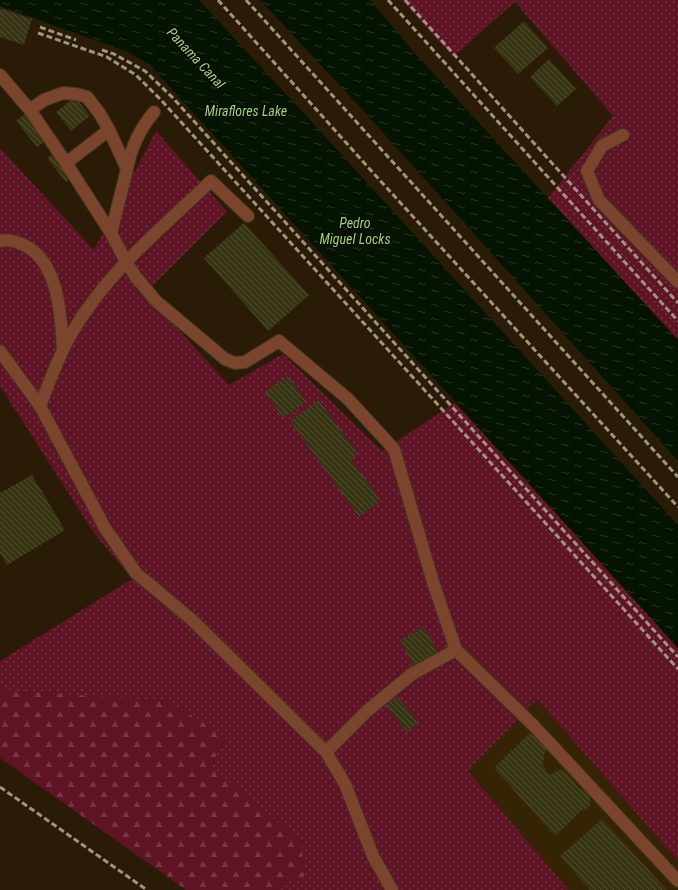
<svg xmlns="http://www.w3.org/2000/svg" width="678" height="890" font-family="'Roboto Condensed',sans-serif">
<defs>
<pattern id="grass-dots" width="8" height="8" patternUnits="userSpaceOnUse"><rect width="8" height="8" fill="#5f1425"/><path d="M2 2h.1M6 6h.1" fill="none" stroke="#763543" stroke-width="1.8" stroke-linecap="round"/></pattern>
<pattern id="forest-firs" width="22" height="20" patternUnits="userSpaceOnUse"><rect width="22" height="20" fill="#5f1425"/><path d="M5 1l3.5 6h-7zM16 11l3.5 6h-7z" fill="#763543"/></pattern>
<pattern id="water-ripples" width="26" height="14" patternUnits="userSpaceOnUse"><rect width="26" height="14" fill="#051400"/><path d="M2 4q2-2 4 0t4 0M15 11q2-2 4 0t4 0" fill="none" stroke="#293524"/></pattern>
<pattern id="building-back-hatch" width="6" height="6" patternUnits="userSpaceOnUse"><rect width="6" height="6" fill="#363413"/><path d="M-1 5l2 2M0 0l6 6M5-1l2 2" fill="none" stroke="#535134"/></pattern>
</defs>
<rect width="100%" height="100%" fill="#2a1b06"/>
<!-- built -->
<path fill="#352305" d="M537,699l141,162v29h-109l-101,-120z"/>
<!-- grass -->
<path fill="url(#grass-dots)" d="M402,0h276v340l-130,-142 65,-82 -98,-114 -62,55z
M156,131l71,81 -82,81 84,92 54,-31 99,97 73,-48 223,245v213l-141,-162 -69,72 101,119h-293l29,-14 -4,-35 -90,-74 15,-30 -224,-47 -2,-3v-26l132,-82 -38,-46 -94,-147v-238l94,102z"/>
<!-- forest -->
<path fill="url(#forest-firs)" d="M0,687l3,3 165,11 58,36 -15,30 90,74 4,35 -29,14h-90l-186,-132z"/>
<!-- water -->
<path fill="url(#water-ripples)" d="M0,0h199l123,133 356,392v123l-528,-583 -22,-13 -128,-46z
M260,0h110l44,52 264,288v121l-318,-354z"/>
<!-- building -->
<path fill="url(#building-back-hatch)" d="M0,8l32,11 -8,26 -24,-8z
M524,21l24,27 -30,26 -24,-26z
M549,59l27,30 -19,17 -27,-29z
M75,97l15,19 -19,15 -15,-19z
M27,112l21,27 -11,8 -21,-26z
M55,153l18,24 -7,5 -19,-24z
M244,223l65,72 -41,36 -64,-73z
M288,376l18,26 -23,16 -18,-26z
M319,400l39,55 -7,4 30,42 -22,16 -69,-96z
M32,475l33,55 -58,35 -7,-12v-60z
M424,627l14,26 -25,13 -13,-26z
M398,697l21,26 -12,9 -21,-26z
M530,733l17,16 -3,5 -1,12 4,4v3l5,1 7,-4 6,1 15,18 5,1 5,7 1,7 -5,7 -4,-1 -27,26 -61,-68z
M602,819l65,71h-77l-30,-34z"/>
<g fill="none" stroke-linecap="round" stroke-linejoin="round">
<defs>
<path id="minor" d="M0,75l30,35 36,53 45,70 15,29 10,15 20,24 69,58 10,4 10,-1 34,-21 69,58 46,50 39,133 23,68 77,75 145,156
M30,110l14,-10 19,-7 13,1 11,3 13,17 9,16 18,39 -16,64
M623,135l-21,11 -15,25 12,29 79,82
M66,163l43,-33
M127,169c4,-22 12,-39 27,-57
M0,241c7,-2 17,1 24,4 35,17 37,71 39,105
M0,351l40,55 65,122 31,45 55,46 135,133 19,32 28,72 19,34
M40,406c10,-25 19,-52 33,-75 35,-60 89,-103 138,-150l37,35
M326,752l41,-41 45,-37 44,-24"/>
</defs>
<!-- minor casing -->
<use href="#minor" stroke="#443522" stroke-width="14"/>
<!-- minor -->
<use href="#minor" stroke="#7b442c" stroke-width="12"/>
<!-- rail -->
<path stroke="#9f9383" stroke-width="3" stroke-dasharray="6 3" stroke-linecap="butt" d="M218,0l158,176 302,331
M246,0l432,477
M388,0l290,321
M405,0l273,303
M40,27l36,13
M38,33l69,24 29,18 25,25 517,569
M102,50l12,4 31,17 28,27 505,559
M0,787l147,103"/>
</g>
<g text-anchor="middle" stroke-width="3" stroke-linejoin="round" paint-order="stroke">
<!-- water labels -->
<g font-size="14" font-style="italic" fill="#90d970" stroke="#0e0702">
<text transform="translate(196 58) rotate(47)" y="5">Panama Canal</text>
<text x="246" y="116">Miraflores Lake</text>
<text x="355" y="228">Pedro<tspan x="355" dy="16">Miguel Locks</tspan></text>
</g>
</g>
</svg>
